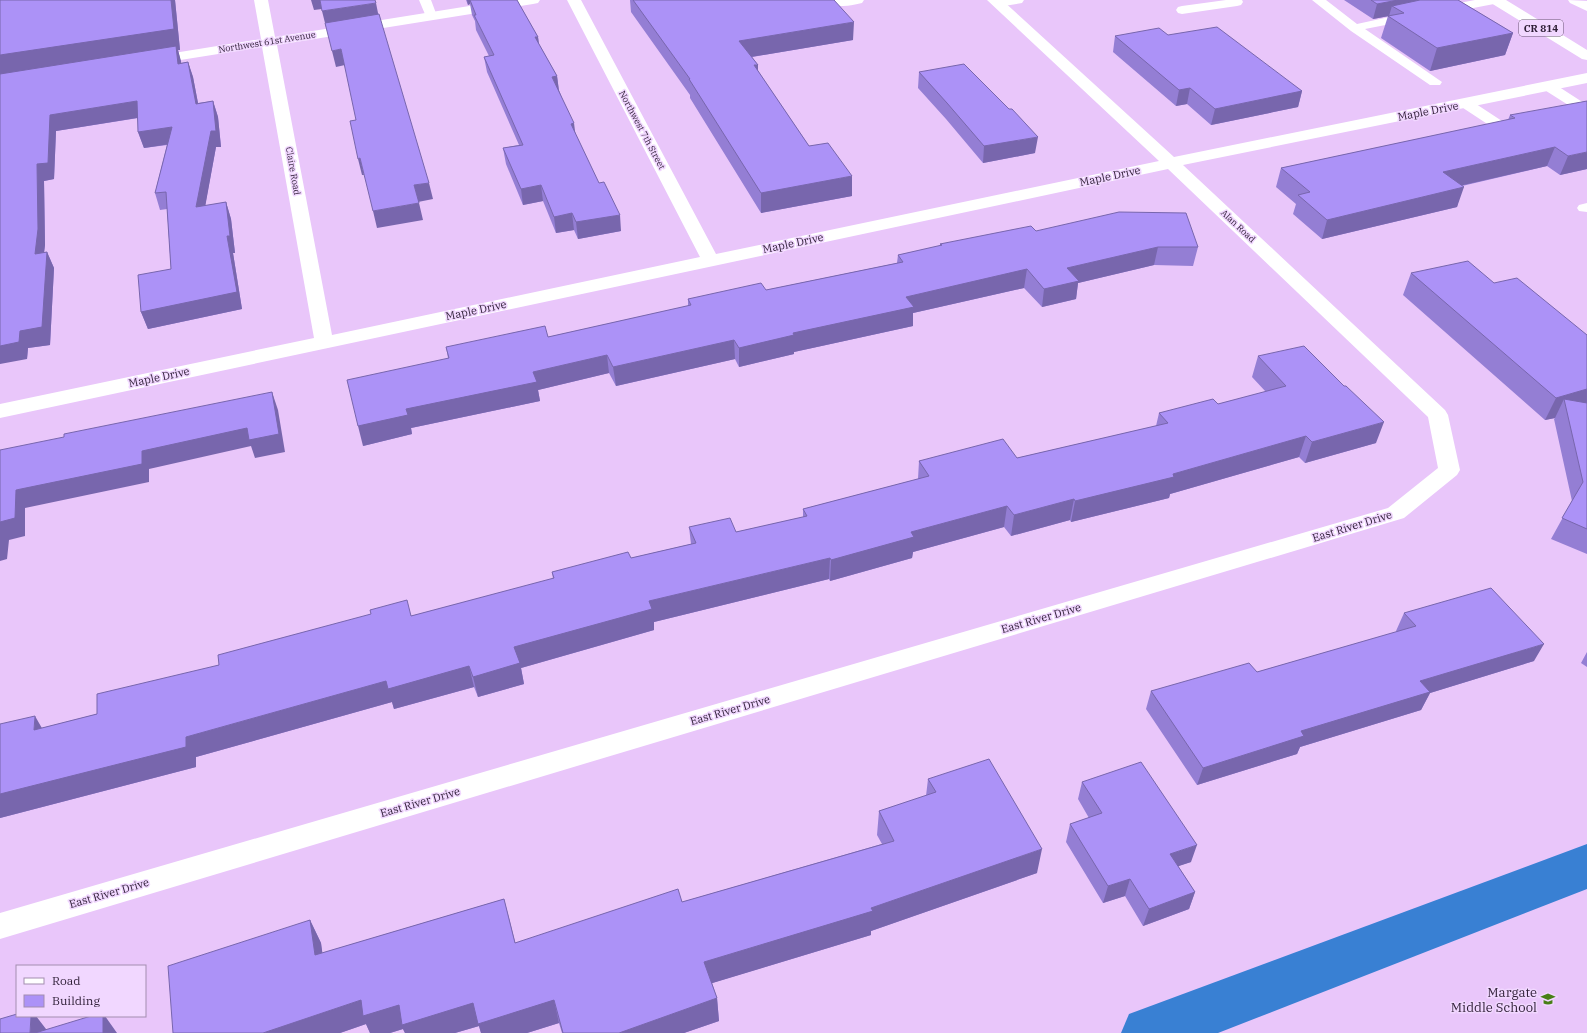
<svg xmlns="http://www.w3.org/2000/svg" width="1587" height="1033" font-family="'IBM Plex Serif',serif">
<rect width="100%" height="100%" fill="#e9c6fa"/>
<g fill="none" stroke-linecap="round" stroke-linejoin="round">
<!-- canal -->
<path fill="#3980d3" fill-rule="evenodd" d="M1587,844v45l-369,144h-97l8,-19z"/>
<!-- service -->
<path fill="#fff" fill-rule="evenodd" d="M419,0h12l6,16 -2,3h-8z
M830,0h34l-2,3c-11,2 -25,7 -32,-3z
M994,0h30l-2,3 -24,4 -4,-1 -2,-3z
M1226,0h16l1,2 -2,3 -4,1 -55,8 -4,-1 -2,-3 2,-3 4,-1z
M1312,0h14l31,24 55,-12 4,1 2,3 -2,3 -51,10 77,53 -2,3h-10l-79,-54z
M1475,0h25l-2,3 -4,1 -52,10 -4,-1 -2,-3 2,-3z
M1548,82l5,1 34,22v7l-17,5 -5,-1 -2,-3 2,-3 8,-2 -30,-19 -2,-3 2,-3z
M1465,99l5,1 35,23 13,-2 5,1 2,3 -2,3c-8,2 -17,5 -25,3l-38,-25 -2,-3 2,-3z
M1587,203v9l-8,-1 -2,-3 2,-3z"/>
<!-- minor -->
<path fill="#fff" fill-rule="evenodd" d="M254,0h14l7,37 232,-37h33l-2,3 -5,1 -256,41 55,290 368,-78 -133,-257h14l135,254 443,-93 -172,-161h15l172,157 413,-84v10l-404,82 262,245 3,5 12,55 -3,5 -53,43 -1404,421v-26l1388,-405 50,-40 -10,-51 -260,-248 -1168,249v-14l314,-66 -52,-291 -113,18 -5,-1 -2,-3 2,-3 5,-1 112,-18z"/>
<!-- primary -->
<path fill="#fff" fill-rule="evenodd" d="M1489,0h17l81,50v10l-5,-1 -91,-56z
M1568,0l19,1v10l-17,-8z"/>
</g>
<!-- wall -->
<path fill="#947ed4" d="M0,0h175l5,50h-2l3,13 7,-1 5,15 5,26 15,-2 5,16 3,30h-5l-11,59 21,-4 5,17 4,34h-2l9,56 -94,20 -7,-17 30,-43 -4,-60 -7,1 -5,-17 12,-48 -23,3 -6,-16v-14l-82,13 -2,48 -10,2 1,64 -1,7h3l7,16 -4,77 -22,3 -1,11z
M466,0h51l21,37 1,7 18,32 2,14 17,45 45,96 -43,8 -4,-9 -18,3 -13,-32 -20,4 -17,-41 -3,-16 16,-3 -32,-73 -3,-15 5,-1 -13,-26 -1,-9 -3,-6 -2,-11 -2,1z
M630,0h204l19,40 -101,17 6,8v6l51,75 43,50 -91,17 -71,-115v-3l-59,-83z
M1344,0h114l55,33 -8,22 -75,16 -49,-33 7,-22h1l-16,3z
M1168,35l134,56 -4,16 -87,18 -24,-21 -11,2 -63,-54 2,-16z
M919,72l116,81 -52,10 -37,-44 -28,-31z
M1510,115l77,54 -27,6 -13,-9 -85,20 -5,21 -135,32 -29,-25 3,-10 -20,-17 5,-19 227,-48z
M1036,231l162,16 -5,19 -39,-1 -76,18 -2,16 -34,8 -18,-19 -111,25v13l-119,26v2l-55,13 -4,-8 -119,27 -7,-13 -71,17 2,11 -129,27 1,6 -49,12 85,-88 -2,-11 102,-10 140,-31v-7l78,-9 131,-27 1,-8 42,-9v-2z
M1411,273l83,10 93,52v219l-36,-15 21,-38 -18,-82 1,-1 -10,2 -142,-125z
M1258,356l118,87 -71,20 -6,-6 -129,37 -1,4 -98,24 -1,-2 -59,16 -7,-9 -91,25 -1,6 -82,23 -1,-2 -175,43v8l-133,38 3,16 -46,13 -4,-10 -80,22 -2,-7 -196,55v10l-196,51v-94l42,4 55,-14 122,-49 192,-49 142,-37 -1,-7 79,-14 60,-14 -2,-17 47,5 67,-15v-8l115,-30 1,-18 98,-3 139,-32 3,-13 59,-9 48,-12 -14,-15z
M1404,613l130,48 -104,32 -9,17 -121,37 -3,7 -100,31 -51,-76 5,-18 106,-19 140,-40 -1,-1z
M1587,652v15l-6,-4z
M928,779l109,94 -166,58v4l-159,48 5,15 2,23 -35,12h-122l-3,-10 -32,10h-46l-2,-7 -24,7h-50l-2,-4 -13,4h-20l-4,-9 -26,9h-167l137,-113 11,23 1,10 182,-54 11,44 167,-41 200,-58 -5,-9 2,-24 47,-15z
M1082,782l109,80 -13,4 17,26 -6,17 -46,17 -18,-30 -22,7 -37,-61 4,-18 19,-6 -11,-19z"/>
<!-- shaded-wall -->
<path fill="#7866ad" d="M171,0h4l5,50h-2l3,11 2,18 -183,-5v-19z
M311,0h9l2,9 -8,1z
M467,0h33h-30v4l-2,1z
M1398,0h33l-39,6 -3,10 -16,3 4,-15z
M376,3l3,15 -53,9 -4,-16z
M854,22l-1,18 -114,19v-18z
M1513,33l-8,22 -75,16 7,-23z
M535,37h3l2,15z
M341,49l4,16 -9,2 -4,-16z
M188,62l5,15 8,42 -5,-15z
M754,65h4v18z
M557,76l2,16 -7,-15z
M1190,88l-3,16 -11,2 3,-16z
M1302,91l-4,16 -87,18 4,-16z
M137,101l6,16 -87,14 -2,48 -10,2 1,64 -3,25 -7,-16 2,-90 13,-49z
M213,101l5,16 3,30h-5l-14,77 -6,-17z
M574,123l2,16 -5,-15z
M172,127l5,16 -33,5 -6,-16z
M1038,137l-3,16 -52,10 1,-17z
M1555,147l-8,19 -110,25 6,-19z
M1587,152v17l-27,6 8,-19z
M360,158l4,17h-2l-4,-16z
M852,176v20l-91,17v-20z
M429,183l4,16 -15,3 -4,-17z
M541,185l2,16 -20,4 -2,-16z
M1464,187l-7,20 -135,32 5,-19z
M226,202l5,17 4,34h-2l9,56 -94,20 -7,-17 86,-76z
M419,203l4,17 -46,8 -4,-17z
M572,213l2,17 -18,3 -2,-16z
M620,215l1,16 -43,8 -2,-17z
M1158,247l-4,18 -76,18 -2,16 -34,8 2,-18 23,-21z
M47,252l7,16 -4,77 -22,3 -1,11 -27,5v-18l20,-15z
M1027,269l-3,19 -111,25v13l-119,26v2l-55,13v-19l54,-15 113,-36z
M734,340l1,19 -119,27 -3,-19z
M607,355l2,18 -71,17 2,11 -129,27 1,6 -49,12 -5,-20 48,-17 127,-37z
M1587,389v19l-23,-9 -9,19 -10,2 11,-22z
M272,392l6,18 7,42 -30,6 -4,-12 -102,23v13l-124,26v28l-16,4 -2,19 -7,2v-39l16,-32 126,-39z
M1384,422l-8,21 -71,20 7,-21z
M1306,436l-7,21 -129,37 -1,4 -98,24 4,-21 98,-27z
M1074,499l-4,21 -59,16 3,-21z
M1007,506l-3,21 -91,25 -1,6 -82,23 1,-21 80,-28z
M830,558l-1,21 -175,43v8l-133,38 3,16 -46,13 -5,-20 41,-30 135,-46z
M1544,644l-10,17 -104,32 -9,17 -121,37 -3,7 -100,31 6,-17 98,-37 119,-50z
M469,666l5,21 -80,22 -2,-7 -196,55v10l-196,51v-24l186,-57 200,-56z
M35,716l12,21 -13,-7z
M1197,845l-6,17 -27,9 6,-17z
M1042,849l-5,24 -166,58v4l-165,50 -2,-23 167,-54z
M1130,879l-5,17 -22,7 5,-17z
M1195,892l-6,17 -46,17 6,-17z
M504,899l6,23 11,44 -6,-23z
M310,920l11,23 5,35 -11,-23z
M717,998l2,23 -35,12h-65z
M361,1000l38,5 155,-5 5,23 -32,10h-46l-2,-7 -24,7h-50l-2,-4 -13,4h-20l-4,-9 -26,9h-77z
M31,1016h5l10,13v4h-16z
M103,1016h2l12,17h-14z"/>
<!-- building -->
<path fill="#ac92f7" stroke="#7866ad" d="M0,0h171l3,29 -174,26z
M320,0h55l1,3 -54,8z
M470,0h47l21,37h-3l22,39 -5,1 22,46 -3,1 28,59 5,-1 16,33 -44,7 -4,-9 -18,4 -13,-32 -20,4 -18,-41 20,-3 -39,-88 10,-2 -20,-40h2z
M633,0h201l20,22 -115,19 19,24h-4l55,81 19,-3 24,33 -91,17 -72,-114h1z
M1371,0h27l-21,4z
M1420,0h38l55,33 -76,15 -49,-32 16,-3 -12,-7z
M379,14l50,169 -15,2 5,18 -46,8 -13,-53 -2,1 -8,-38 6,-1 -15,-71 -9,2 -7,-28z
M1217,27l85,64 -87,18 -25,-21 -11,2 -64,-54 44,-8 9,7z
M176,46l2,18 10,-2 8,42 17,-3 3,30h-5l-15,76 30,-5 4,34h-3l10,56 -96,20 -3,-37 33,-6 -5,-77 -11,1 17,-66 -34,5 -1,-31 -87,14 -2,48 -11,1 1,65 -3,25 12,-2 -5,75 -22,4 -1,11 -19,4v-272z
M964,64l45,45h3l26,28 -54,9 -37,-43 -28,-31z
M1587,101v51l-19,4 -13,-9 -112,25 21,15 -137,33 -29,-25 12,-3 -29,-24 234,-50 -5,-3z
M1119,212l67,1 12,34h-40l-91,21 12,13 -35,8 -17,-20 -121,28 8,10 -121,26 1,2 -55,13 -5,-8 -121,27 -6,-12 -74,17 4,10 -131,27 2,6 -50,11 -11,-46 102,-22 -3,-11 99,-21 3,11 143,-32 -3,-6 73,-16 5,7 137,-28 -5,-7 44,-10 -2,-1 91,-18 5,5z
M1468,261l26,22 23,-5 70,57v54l-31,9 -145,-125z
M1304,346l40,40h2l38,36 -72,20 -6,-6 -133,38 1,3 -99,24 -1,-2 -60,16 -7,-9 -96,26 3,5 -83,23 -1,-2 -181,43 3,8 -138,38 6,16 -47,14 -4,-11 -81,23 -2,-8 -200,56v10l-186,47v-70l35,-8 -1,14 63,-16v-20l122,-29 -1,-10 153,-41 -1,-4 37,-10 4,16 143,-38 -2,-6 76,-20 3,6 65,-15 -7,-16 41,-9 6,14 71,-16 -4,-7 126,-33 -10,-15 84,-22 14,19 151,-35 -9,-10 54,-14 5,5 68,-18 -28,-30z
M272,392l7,42 -30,6 -2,-12 -105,23v13l-126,26 -1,28 -15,4v-72l64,-13v-3z
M1564,399l23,4v126l-25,-11 21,-36z
M1491,588l53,56 -124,37 10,11 -129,39 3,5 -101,32 -52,-77 98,-28 8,9 159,-46 -12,-13z
M989,759l53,90 -171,59 2,3 -169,51 13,36 -98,35h-56l-9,-33 -76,24 -5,-21 -71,22 -3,-20 -36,11 -2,-16 -98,33h-90l-5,-67 142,-46 5,35 189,-56 11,44 163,-54 4,13 212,-61 -15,-30 57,-19 -8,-13z
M1141,762l56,83 -27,9 25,38 -46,17 -19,-30 -22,7 -38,-62 32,-11 -20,-31z
M17,1014v2h14l-1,17h-30v-14z
M91,1016h12v17h-68z"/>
<!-- icons -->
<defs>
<symbol id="school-bare" viewBox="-9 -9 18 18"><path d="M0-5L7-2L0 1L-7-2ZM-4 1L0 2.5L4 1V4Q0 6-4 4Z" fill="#487f17" stroke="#f1d7ff" stroke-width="2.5" paint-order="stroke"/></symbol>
</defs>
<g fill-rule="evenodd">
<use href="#school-bare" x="1538" y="989" width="20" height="20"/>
</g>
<g text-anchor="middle" stroke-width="3" stroke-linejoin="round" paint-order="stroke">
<!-- far-street labels -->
<g font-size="9" fill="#2e1e36" stroke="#f1d7ff">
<text transform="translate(267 42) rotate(-9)" y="3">Northwest 61st Avenue</text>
<text transform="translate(642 130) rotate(62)" y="3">Northwest 7th Street</text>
<text transform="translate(293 171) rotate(80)" y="3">Claire Road</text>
<text transform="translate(1238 226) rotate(43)" y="3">Alan Road</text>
</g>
<!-- shield labels -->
<rect fill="#f1d7ff" stroke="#685672" stroke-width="1" x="1519" y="20" width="44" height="16" rx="3"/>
<g font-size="10" font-weight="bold" fill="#2e1e36">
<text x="1541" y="32">CR 814</text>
</g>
<!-- street labels -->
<g font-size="11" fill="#2e1e36" stroke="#f1d7ff">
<text transform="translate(1428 111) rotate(-11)" y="4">Maple Drive</text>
<text transform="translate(1110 176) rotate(-12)" y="4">Maple Drive</text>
<text transform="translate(793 243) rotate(-12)" y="4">Maple Drive</text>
<text transform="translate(476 310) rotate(-12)" y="4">Maple Drive</text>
<text transform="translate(159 377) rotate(-12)" y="4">Maple Drive</text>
<text transform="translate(1352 526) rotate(-17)" y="4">East River Drive</text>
<text transform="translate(1041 618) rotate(-16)" y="4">East River Drive</text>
<text transform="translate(730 710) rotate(-16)" y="4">East River Drive</text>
<text transform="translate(420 802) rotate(-16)" y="4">East River Drive</text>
<text transform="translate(109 893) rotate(-16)" y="4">East River Drive</text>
</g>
<!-- near-poi labels -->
<g font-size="13" fill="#2e1e36" stroke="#f1d7ff" text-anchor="end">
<text x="1537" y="997">Margate<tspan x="1537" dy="15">Middle School</tspan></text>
</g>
</g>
<!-- legend -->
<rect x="16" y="965" width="130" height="52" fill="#f1d7ff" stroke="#a38daf"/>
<rect x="24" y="978" width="20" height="6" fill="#ffffff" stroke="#a38daf"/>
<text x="52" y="985" font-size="12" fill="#2e1e36">Road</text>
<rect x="24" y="995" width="20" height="12" fill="#ac92f7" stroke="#a38daf"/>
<text x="52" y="1005" font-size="12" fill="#2e1e36">Building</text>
</svg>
